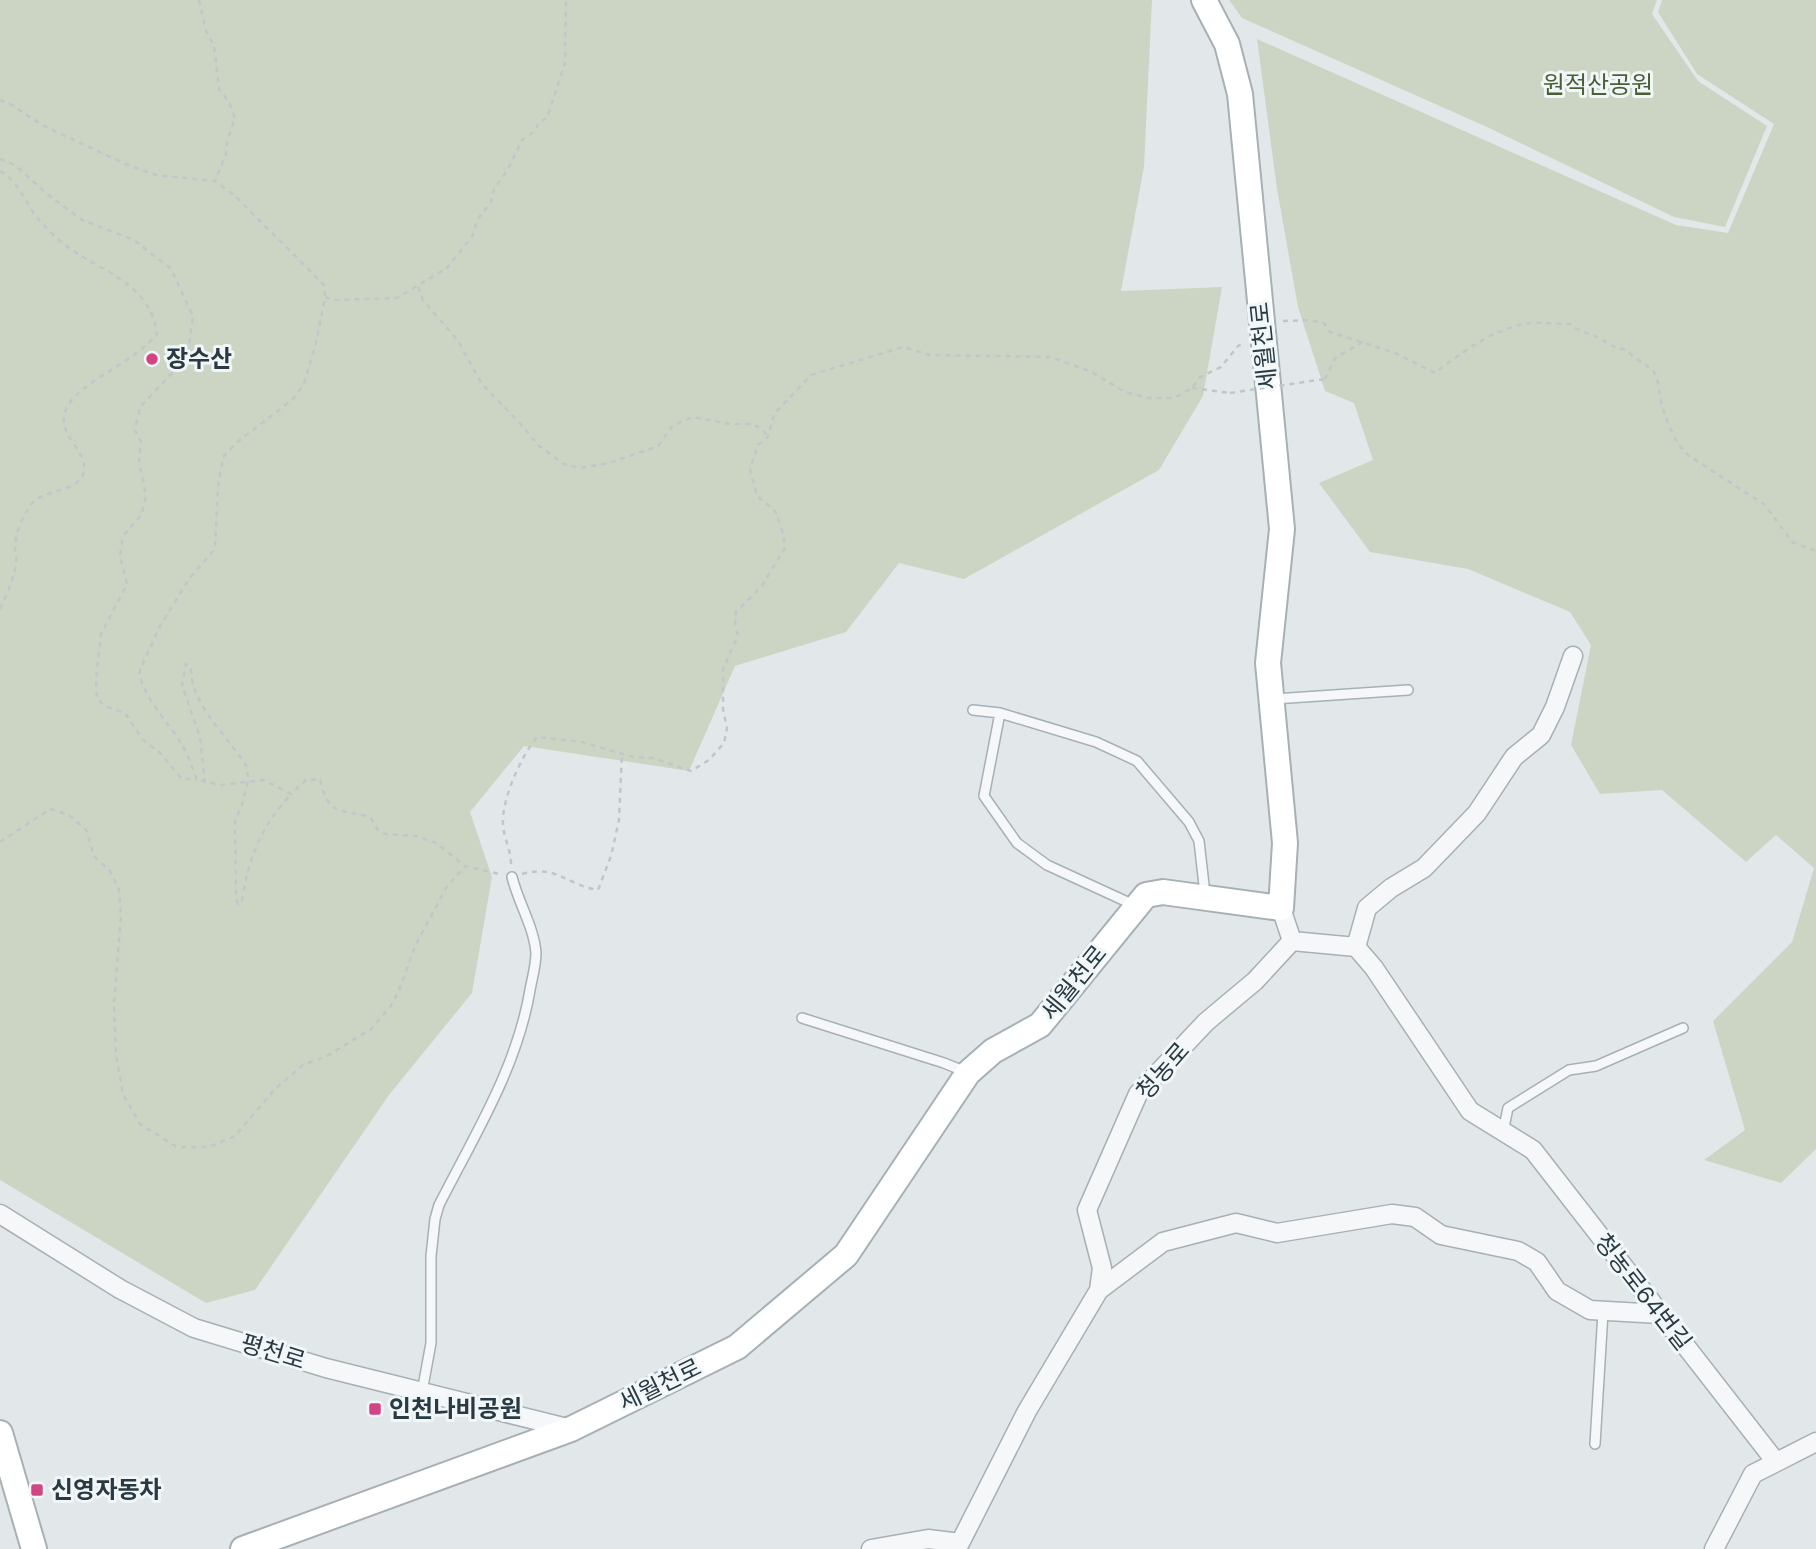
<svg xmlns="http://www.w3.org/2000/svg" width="1816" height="1549" font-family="'DM Sans','Noto Sans KR',sans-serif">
<rect width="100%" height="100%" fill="#e2e8ea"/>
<!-- green -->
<path fill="#ccd5c3" d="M0,0h1152l-8,167 -23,124 101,-4 -19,109 -44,74 -195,109 -65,-16 -53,69 -111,34 -46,105 -165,-25 -54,66 22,65 -20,116 -83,102 -134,195 -49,13 -206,-123z
M1229,0h428l-5,14 46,67 69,45 -42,101 -51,-10 -187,-90 -245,-109z
M1662,0h154v1149l-35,34 -77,-23 41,-30 -32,-109 79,-79 22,-74 -38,-33 -30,27 -84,-72 -62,4 -29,-49 20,-100 -21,-33 -102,-43 -98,-17 -51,-69 54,-23 -19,-57 -29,-12 -27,-84 -21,-118 -20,-150 419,186 52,8 46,-109 -77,-50 -39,-62z"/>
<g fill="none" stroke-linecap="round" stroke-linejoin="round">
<defs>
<path id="lane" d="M1274,699l134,-9
M973,710l27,3 96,29 41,19 52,61 10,19 6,53
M1000,713l-16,83 33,47 30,22 87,40
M802,1018l142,45 22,9
M1503,1132l5,-24 61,-38 27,-4 87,-38
M422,1392l9,-49v-87l4,-37 4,-14c35,-69 78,-137 91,-215 2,-11 6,-25 6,-37 -2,-26 -18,-51 -24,-76
M1595,1444l8,-132"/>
<path id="street" d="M1281,908l11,33
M1356,947l18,21 96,143 63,39 243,312
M0,1214l120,75 74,39 132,40 245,61
M1099,1290l64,-48 73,-19 41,10 115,-19 23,3 26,18 77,16 19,11 20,29 33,19 70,4
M871,1549l57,-10 32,4 67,-132 72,-121 3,-22 -15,-58 51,-116 68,-72 49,-41 37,-40 64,6 11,-39 24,-20 33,-20 53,-55 37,-56 27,-22 14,-28 18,-51
M1714,1549l39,-75 63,-32"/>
<path id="secondary" d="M0,1433l34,116
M243,1549l328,-120 166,-82 109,-92 122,-182 25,-22 47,-26 106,-130 17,-3 118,16 4,-65 -17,-180 14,-134 -42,-435 -13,-50 -23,-44"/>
</defs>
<!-- lane casing -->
<use href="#lane" stroke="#a7b0b5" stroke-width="12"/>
<!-- street casing -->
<use href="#street" stroke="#a7b0b5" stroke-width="21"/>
<!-- secondary casing -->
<use href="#secondary" stroke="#a7b0b5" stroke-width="28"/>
<!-- path -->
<path stroke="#c0c6ca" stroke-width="2.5" stroke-dasharray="5 5" stroke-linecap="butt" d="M199,0l7,31 8,15 5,43 10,13 6,16 -8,24 -1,12 -11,27
M0,100l10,4 34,22 84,39 28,10 59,6 20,15 89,89 1,12 -9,46 -12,41 -12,16 -56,43 -13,14 -5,30 -3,62 -26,30 -29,47 -20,44c-2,20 28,53 39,70 8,12 13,27 18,40l24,5 43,-5 27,14 15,-14 14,-1c9,38 17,29 50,38l8,13 8,4 30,2 20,7 29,23 34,8
M0,159l15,6 32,29 35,26 52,20 37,29 22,47 -5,36 -11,16 -37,39 -5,23 6,12 -2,20 7,33 -4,19 -19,22 -3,20 7,28 -26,50 -5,46 1,19 8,7 20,7 18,27 16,12 22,26 16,2
M0,171c18,10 22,25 33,41 7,10 17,20 26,28 35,31 91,39 98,94 -22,28 -77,48 -90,73 -14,27 21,42 17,64 -3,21 -39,18 -52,32 -9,12 -17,30 -17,45 0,5 2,10 1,15 -2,16 -9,32 -16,46
M418,287l5,13 35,41 24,43 36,37 21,25 25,18 16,4 29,-5 49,-17 15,-21 20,-8 37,7h22l10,5 6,8
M325,297l8,3 64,-2 50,-30 26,-33 4,-15 14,-18 3,-13 13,-18 15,-31 13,-9 4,-9 8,-4 18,-55 1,-63
M1283,321l27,-1 14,3 6,9 65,21 40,20c29,-22 60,-46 97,-50 12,-1 26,1 38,1 10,9 21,9 31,15 11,7 12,8 26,11 8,11 24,15 28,24 3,7 4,15 5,22 5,22 12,43 28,59l77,50 27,37 24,9
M1325,379l10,-21 28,-16
M1192,388l38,5
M205,783l-5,-46 -18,-52 4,-21 5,3c-1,38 37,69 56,100l1,14 -6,24 -7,16 1,77 2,6 4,-3c7,-45 19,-74 49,-107
M0,842l50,-33 19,6 17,15 8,26 16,15 9,19 2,26 -7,88 2,51 7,39 17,30 37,23h32l26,-11 40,-47 28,-24 24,-9 44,-27 19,-22 8,-14 17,-47 31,-58 19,-22
M511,864c0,-14 -7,-25 -8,-39 -2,-24 18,-69 34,-88l45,5 51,15 20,1 38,13 18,-11 15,-17 3,-15 -4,-19v-40l15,-34 -3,-10 1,-13 25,-25 24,-39 -2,-15 -8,-22 -18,-15 -7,-27 8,-24 10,-8 6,-23 37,-39 92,-28 27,8 120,2 40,14 35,21 24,6h25l18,-10 8,-11 21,-10 17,-21 6,-3
M522,874c35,-10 44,11 76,16l13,-34 8,-36 3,-67"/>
<!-- lane -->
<use href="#lane" stroke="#f5f7f9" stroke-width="9"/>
<!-- street -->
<use href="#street" stroke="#f5f7f9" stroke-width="18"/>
<!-- secondary -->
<use href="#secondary" stroke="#fff" stroke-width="24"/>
<!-- path-bridge -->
<path stroke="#c0c6ca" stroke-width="2.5" stroke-dasharray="5 5" stroke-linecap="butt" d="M1230,393l95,-14"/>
</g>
<!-- markers -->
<g fill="#d24483" stroke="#f1f6f8" stroke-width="2.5">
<circle cx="152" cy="359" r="7"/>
<rect x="368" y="1402" width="14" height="14" rx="3.5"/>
<rect x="30" y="1483" width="14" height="14" rx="3.5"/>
</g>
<g text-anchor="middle" stroke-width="6" stroke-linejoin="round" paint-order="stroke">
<!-- park labels -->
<g font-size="24" fill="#4a5f36" stroke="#f1f6f8">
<text x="1598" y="93">원적산공원</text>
</g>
<!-- street labels -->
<g font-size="24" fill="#293a43" stroke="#f1f6f8">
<text transform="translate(1264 346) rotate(-96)" y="8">세월천로</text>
<text transform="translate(1074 983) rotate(-51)" y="8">세월천로</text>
<text transform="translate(1163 1071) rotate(-49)" y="8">청농로</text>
<text transform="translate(1643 1292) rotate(52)" y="8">청농로64번길</text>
<text transform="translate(273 1352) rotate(17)" y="8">평천로</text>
<text transform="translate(660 1385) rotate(-26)" y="8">세월천로</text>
</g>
<!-- poi labels -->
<g font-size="24" font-weight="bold" fill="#293a43" stroke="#f1f6f8" text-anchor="start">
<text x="166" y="367">장수산</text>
<text x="389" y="1417">인천나비공원</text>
<text x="51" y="1498">신영자동차</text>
</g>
</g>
</svg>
